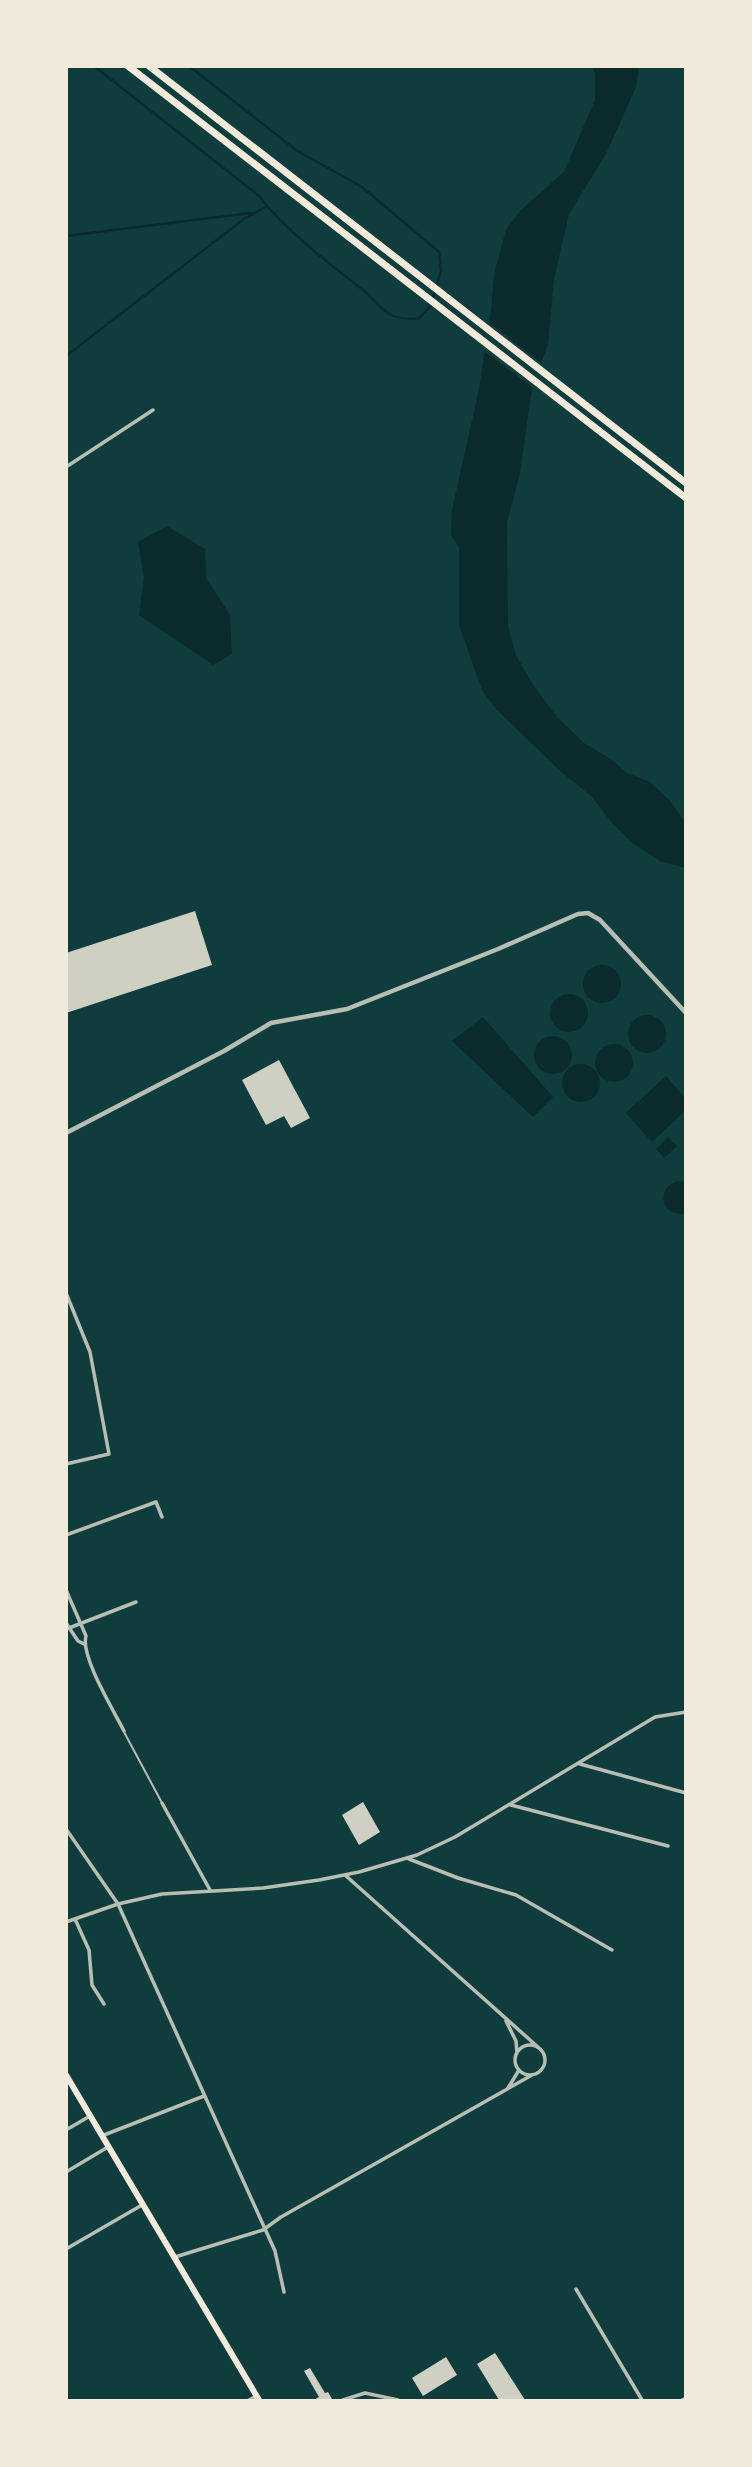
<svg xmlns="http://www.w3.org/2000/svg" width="752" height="2467" font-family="'Nunito Sans',sans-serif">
<rect width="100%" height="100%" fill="#0f3d3e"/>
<!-- water -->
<path fill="#0a2a2b" d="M593,67h46l-3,20 -30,67 -37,60 -15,65 -6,65 -16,44 -12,86 -13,48 1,105 8,28 17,30 24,32 27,26 28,17 15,13 23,9 20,19 15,21v46l-25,-7 -28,-18 -19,-19 -21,-27 -34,-28 -62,-60 -14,-19 -23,-65v-78l-8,-12 1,-25 27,-121 12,-78 3,-37 12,-44 14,-19 44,-39 31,-72v-26z
M167,526l38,23 1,29 24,37 2,39 -19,11 -74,-50 5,-37 -6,-36z
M583 984a19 19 0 1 1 38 0a19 19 0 1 1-38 0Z
M550 1013a19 19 0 1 1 38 0a19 19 0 1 1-38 0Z
M628 1034a19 19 0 1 1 38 0a19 19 0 1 1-38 0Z
M483,1017l70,80 -20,20 -81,-76z
M534 1055a19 19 0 1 1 38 0a19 19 0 1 1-38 0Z
M595 1063a19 19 0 1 1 38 0a19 19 0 1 1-38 0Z
M562 1083a19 19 0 1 1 38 0a19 19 0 1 1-38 0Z
M666,1076l19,22v13l-33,31 -26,-29 12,-12 5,5 -4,-5z
M668,1137l9,9 -13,12 -8,-9z
M678,1181l7,1 -1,32c-23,2 -29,-26 -6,-33z"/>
<!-- pier -->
<path fill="#0f3d3e" d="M486,320l58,45 -8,25 -56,-42z"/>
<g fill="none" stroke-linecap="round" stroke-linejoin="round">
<!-- stream -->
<path stroke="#0a2a2b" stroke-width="2.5" d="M94,66l165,130 8,10
M66,236l185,-23
M66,356l178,-137 23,-13c29,32 61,57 95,83 10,8 18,20 29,26 8,4 18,4 27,4l12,-12 11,-36 -2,-19 -77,-65 -66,-37 -107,-84"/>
</g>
<!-- building -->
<path fill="#cfcfc3" d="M195,911l17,54 -146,48v-60z
M279,1060l31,58 -19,10 -7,-12 -18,9 -24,-45z
M363,1802l17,30 -21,13 -17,-30z
M495,2353l30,47h-26l-22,-36z
M446,2357l11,18 -34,21 -11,-18z
M310,2368l15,25 3,-1 4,7 -18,1 5,-3 -15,-26z"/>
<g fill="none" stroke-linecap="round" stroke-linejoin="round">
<!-- service -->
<path stroke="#b8beb3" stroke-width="2" d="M124,1732l37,69"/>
<!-- minor -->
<path stroke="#b8beb3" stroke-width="3.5" d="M66,467l87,-57
M66,1293l24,59 19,102 -43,10
M66,1535l90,-33 6,15
M66,1590l20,46c-6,20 28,75 38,95
M66,1623l12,18 6,3
M69,1628l67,-26
M580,1764l106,29
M162,1803l48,87
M511,1805l157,41
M66,1829l52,75 157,347 9,41
M409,1859l49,19 58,17 96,55
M345,1875l194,173
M75,1919l14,31 3,35 12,19
M66,1922l52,-18 44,-10 101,-6 56,-8 40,-8 58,-17 38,-18 200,-120 31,-5
M506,2021l10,20 1,12
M515 2060a15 15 0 1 1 30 0a15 15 0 1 1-30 0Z
M508,2088l11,-18
M66,2130l24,-14
M104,2135l100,-39
M66,2172l42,-25
M66,2249l76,-44
M175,2257l88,-27 18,-13 251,-142
M576,2289l66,111
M249,2400l8,-4
M343,2400l22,-7 33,7
M682,2400l4,-2"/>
<!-- tertiary -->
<path stroke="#b8beb3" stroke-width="4.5" d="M66,1133l158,-82 47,-28 76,-14 151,-60 80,-35 10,-1 12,7 86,93"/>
<!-- primary -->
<path stroke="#f1e9da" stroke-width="6" d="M66,2075l193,325"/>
<!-- motorway -->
<path stroke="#f1e9da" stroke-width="7" d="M128,66l558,432
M149,66l537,417"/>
</g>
<!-- border -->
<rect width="752" height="2467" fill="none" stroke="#f1e9da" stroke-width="136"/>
</svg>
